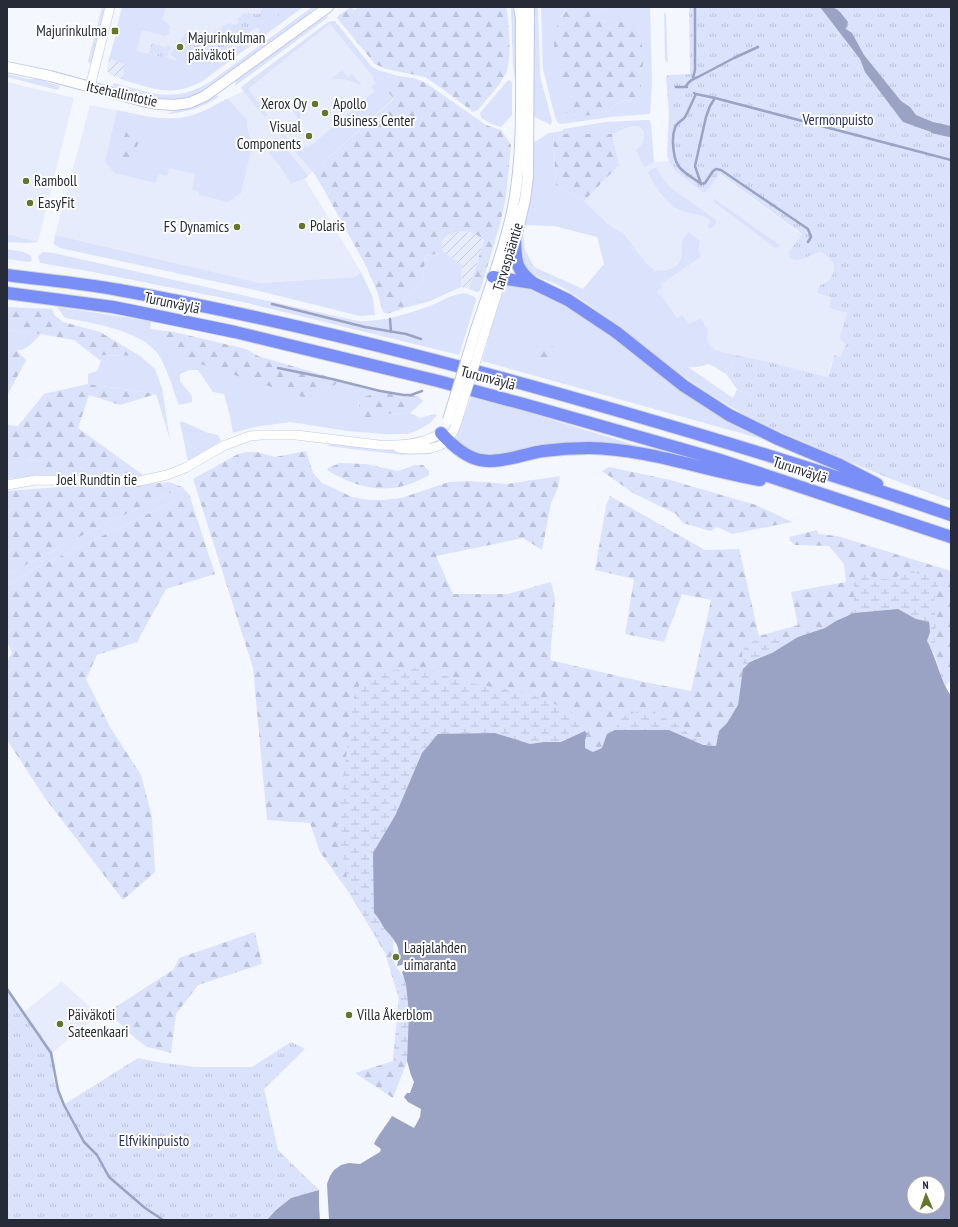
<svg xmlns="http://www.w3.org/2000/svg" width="958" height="1227" font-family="'PT Sans Narrow',sans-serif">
<defs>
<pattern id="industrial-furrows" width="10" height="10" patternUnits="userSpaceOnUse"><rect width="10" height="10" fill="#e7ecfd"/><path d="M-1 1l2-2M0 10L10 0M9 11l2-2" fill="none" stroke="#c6cbda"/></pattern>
<pattern id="forest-firs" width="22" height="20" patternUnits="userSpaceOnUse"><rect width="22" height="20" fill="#dbe2fc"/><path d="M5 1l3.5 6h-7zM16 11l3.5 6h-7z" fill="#bcc2d9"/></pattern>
<pattern id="wetland-marsh" width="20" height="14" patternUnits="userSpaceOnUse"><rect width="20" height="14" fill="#dbe2fc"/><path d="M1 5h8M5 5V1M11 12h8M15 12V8" fill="none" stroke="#bcc2d9"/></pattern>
<pattern id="park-tufts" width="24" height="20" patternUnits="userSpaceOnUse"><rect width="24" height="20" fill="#dbe2fc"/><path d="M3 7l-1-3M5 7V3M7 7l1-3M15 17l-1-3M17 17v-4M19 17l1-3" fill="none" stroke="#bcc2d9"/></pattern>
</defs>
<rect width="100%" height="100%" fill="#f5f7ff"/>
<!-- built -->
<path fill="#e7ecfd" d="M122,7h181l-102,75 -15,6 -14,3 -15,-2 -34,-9 2,-9 -16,-12 7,-24h2l1,-6 -2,-1z
M330,24l44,54 20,20 -89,81 56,93 -6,5 -95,6 -205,-48 35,-130 64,13 10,1 18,-1 12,-3 54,-26z
M7,82l67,16 -36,144 -31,-8z
M630,126h7l5,4 2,5v7l-4,6 4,20 10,-6 15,-1 7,11 25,19 3,2 3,-2 12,-17 83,61 -13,16 16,7 5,-3 10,-3 9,4 5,10 -1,9 -8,8 -5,2 11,12 -2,11 18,5 -8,26 7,5 -6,13 -6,-2 -7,22 -54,-14 -60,-13 -5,-6 -9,-26 -10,6 -3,-3 -9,-3 -16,-24 -2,1 -2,-3 4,-8 40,-27 -18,-17 -1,18 -8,10 -9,3h-10l-10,-9 -20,-27 -17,-11 -24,-23 35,-36 -7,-31z
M62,981l36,34 -45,37 -29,-40z"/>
<!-- industrial -->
<path fill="url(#industrial-furrows)" d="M109,59l16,4 -2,17 -14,-6 -2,-4z
M454,231l20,2 10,7 -15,49 -8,-2 1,-22 -20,-14 -1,-5 4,-9z"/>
<!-- grass -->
<path fill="#dbe2fc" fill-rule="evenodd" d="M102,7h3l-13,57 -3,-1 -1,-2z
M122,7h39l5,1 -4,12 4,2 4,4 -1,8 -4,2 -23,-6 -5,20 3,2 23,5 3,-12 6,2 -3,4 -2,7 9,3 1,-2 -7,-5 16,-21 2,1 -2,7 14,4 19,15 1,-13h3l2,4 2,-1 3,3 30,-22 -1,-2 2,-2 -2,-3 9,-6 11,-4 -5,-7h29l-102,75c-9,4 -18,8 -28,8 -16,2 -34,-6 -50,-10l1,-17 -15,-4 7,-24h2l1,-6 -2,-1z
M312,7h4l-15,14 -100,72c-10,3 -20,7 -31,7 -17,2 -41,-9 -58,-14l2,-3c38,10 59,21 96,-1z
M511,7h5l2,78h-2l-3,-18z
M532,7h5l1,1 2,68 12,45 -1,4 -18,-9z
M541,7h27l-7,9 -1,56 8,15 3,11 -5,14 9,3h16l15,-3 14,-10 14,-3 2,-69c-15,-13 -25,-8 -43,-10l-3,-2 1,-5 19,-6h40l2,77 -2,28 -1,2 -38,3 -50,7 -3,-1 -3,-6 -12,-48z
M666,12v3l2,49 -3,-4 -1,-46z
M328,15l-1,3 -92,68 1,-7 3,-2 62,-46z
M332,21h3l36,45 7,4 20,6 -20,3 16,19 -81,74 -42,-48 -1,-4 2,-1 19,24 5,-3 7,8 3,-2 2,2 67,-57 -4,-4 5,-4 -3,-4 1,-1 -44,-54 -82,65 20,26 -3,1 -3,-2 -19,-23 -2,-4 87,-65z
M342,70l6,8 4,-4 9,10 -1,1c-10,-5 -19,-8 -30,-5z
M7,74l22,5h9l22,7 -2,4 -51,-13z
M508,80l3,1 1,3v31l-11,12c-7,-2 -15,-5 -20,-10l-1,-4z
M215,95l3,1 -1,2c-15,9 -31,15 -50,16z
M226,99h2l19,21 1,13 5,11 7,2 -1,2 -7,-1 -11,46 -13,9 -29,-7v-3l-7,-3 3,-15 -26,-6 -2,8 -9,-2 -2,9 -41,-10 -10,-11 12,-52c46,10 67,16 109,-11zM138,144l-2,6 -15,12 -2,-15z
M303,102c-3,9 -4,18 -1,27l-2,1 -6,-8 4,-4 -5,-7z
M646,120h3l2,4 3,38 -10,6 -8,-18c8,-5 13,-21 0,-24 -9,-1 -16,6 -24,8 -6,1 -12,0 -18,0 -14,0 -27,0 -41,0l3,51 28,16 24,23 17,11 20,27 10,9c42,0 17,-30 34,-38l11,8 -2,9 3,7 -40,27 2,3 -6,5 2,3 2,-1 16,24 5,-3 7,9 11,-6 8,12c-4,22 12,21 28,25l-10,19 -17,-10 -11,3h-10l45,31 4,-9 14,7 5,23 -1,2c-23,-14 -47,-27 -69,-43 -37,-26 -70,-55 -107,-80 -7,-5 -14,-9 -21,-13 -10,-5 -24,-7 -31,-17 -8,-10 -7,-24 -4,-35l2,17 9,17 49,22 21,-25 -7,-27 -43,-11 -27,-1 -4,3 10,-85 16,-10 13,-2 1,-2 42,-7z
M277,137l31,39c-5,4 -11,5 -17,8l-11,-18 -11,-13 -2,-8z
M656,167l6,11 9,10 45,32v3l-4,5 -2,1 -3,-3 4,-5c-10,-8 -15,-6 -26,-9 -16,-4 -31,-26 -37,-40z
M714,198l2,2 65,46 -4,2 -3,-1 -60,-45z
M7,234l31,8 -12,1 -19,-1z
M55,235l205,48 95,-6 6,-5 12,26 2,17 -15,1 -101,-25 -199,-43 -6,-4z
M7,249l16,3 7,3 2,6 -4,1 -21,-3z
M442,251l20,14 -1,22 -31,14 -26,7 -2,-7 20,-20 4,-25 14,-3z
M43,252l10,1 305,68c25,1 49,-7 72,-15 10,-4 19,-10 29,-12 6,-2 12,1 17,4v2l-17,55 -216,-53 -150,-30 -53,-9 -2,-7z
M505,280l16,3 50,24 202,135 -291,-81z
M57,307l94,14 -1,8 159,70 31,-17 37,10 -17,8 -2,7 24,7 28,-1 10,5 14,-4 3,1 -7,8 -12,7 -10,4h-24l-36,-3 -58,-9 -36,5 -21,6 -3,-17 -6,-22 -11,-2 -15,-22h-9l-9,4v7l12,15v6l-13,3c-7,-17 -11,-36 -21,-51 -18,-24 -65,-31 -93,-36z
M7,330l34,4c-12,12 -15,18 -34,17z
M93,355l47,1 15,13 7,19 8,52 -14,-46 -68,-10v-10l9,-3 4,-10z
M471,397l49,13 134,41c-31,-4 -63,-10 -95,-8 -25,2 -50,14 -75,12 -9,-1 -25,-8 -28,-17z
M181,421l27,12 10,2 3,6 -33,20 -8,-38z
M331,443l79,8 23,1 -2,2 -28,1 -76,-9z
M43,460l2,15 -38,4v-17z
M182,487l7,7 -153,74 -29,18v-11l76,-40z"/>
<!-- forest -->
<path fill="url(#forest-firs)" d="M351,7l3,3 5,-3h147c3,13 6,54 0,66 -5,11 -20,27 -28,37l-5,2 -33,-25 -15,-10 -39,-8 -11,-5 -38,-46 2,-3z
M568,7h42l-19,6 -1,5 3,2c11,1 23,-1 34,3 23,7 15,52 13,71 -9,8 -10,4 -20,8 -5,2 -8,7 -13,9 -9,6 -30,5 -41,2l-1,-8 6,-8c-3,-9 -8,-16 -11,-25 -10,-27 -8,-43 8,-65z
M398,76l16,2 12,5 60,42 15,5 10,15 -5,52 -6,27 -20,67 -3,1 -8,-3 15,-49c-3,-2 -7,-6 -11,-7 -13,-5 -35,0 -31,18l-2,2 -14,3 -4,25 -20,20 2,7 -17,6 -4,-2 -6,-21 -10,-23 -44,-80 -10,-16 81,-73 -16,-20z
M133,128l7,5 2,6 -4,5 -2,6 4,4 -3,7 -11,3 -5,-2 -2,-15 9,-18z
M553,134h59l7,31 -35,36 -28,-16z
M7,307l45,2 2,6 9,7 37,10 40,24 -47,-1 -19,-15 -33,-6 -34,-4z
M150,329l24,3 72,17 12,7 65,19 17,7 -31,17 -115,-37 -34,-20z
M542,342h6l6,6v5l-4,2 -1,6 -6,-2 -8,-5 1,-8z
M7,351h10l9,9 -19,36z
M88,384l68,10 -36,11 -31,-10 -11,33 65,47 -6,3 -92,-3 -3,-15 -35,2v-37l11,1 26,-32z
M377,392l41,4 5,5 -13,12 -28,1 -14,9c-7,-8 -11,-13 -8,-24z
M306,451l7,22 9,10 30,14 17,3h14l18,-2 48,-16 21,-1 37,3 53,-8 -2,12 -7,15 -9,47 -19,-12 -87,18 17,38h55l43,-12 4,16 -5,62 94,22 47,9 20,-91 -29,-6 -18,48 -39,-8 9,-55 -39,-9 11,-64 4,-10 95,54 34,-1 20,87 39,-11 -7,-33 55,-10 -2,-18 -15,-18 -34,-1 -5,-4 -1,-4 28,-7 1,4 19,2 114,35v108l-6,8 -11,-34 -106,-26 -30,10 -58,49 -2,19 -11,18 -8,8 -3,15 -109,-12 -5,14 -9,4 -8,-4v-8l2,-6 -194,205 1,24 10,15 4,64 -1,19 -14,37 -38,-25 38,-12 6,-62 -14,-46 -35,-59 -30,-42 -10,-29 -43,-3 -14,-152 -60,-189 45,-25 9,-2h10l18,5z
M340,463l26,1 32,7 17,-6h8l6,6v4c-35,21 -68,16 -102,-5l1,-2z
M609,467l61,13 86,25 36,17 -60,12 -15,-7 -7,4 -27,-8 -7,-9 -43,-21 -31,-22z
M169,482l13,5 -99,48 -76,40v-84l65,-5 67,-1z
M189,494l26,80 -49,15 -29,53 -40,13 -11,24 24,48 31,48 11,42 3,55 -32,28 -78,-102 -38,-58v-48c2,-5 1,-6 0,-10 -2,-11 -1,-21 5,-29l-5,-12v-55l29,-18z
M255,932l7,32 -64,21 -22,29 -5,39 -24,-6 -11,-8 -28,-27 66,-43 5,-11z"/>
<!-- wetland -->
<path fill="url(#wetland-marsh)" d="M908,569l9,4 23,6 -7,25 3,16 -2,33 -7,-12 3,-9 -1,-10 -13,-3 -18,-10 -44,4v-30l10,-9c18,6 29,9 44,-5z
M825,628l-65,95 -366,219 -1,-3 -17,-2 -26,-43 -13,-69 17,-128 6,-14 17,-7 17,-6 26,-2 55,16 54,9 42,18 16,23 -2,6v8l8,4 9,-4 5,-14 8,-4 4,-9 7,-6 14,-4 14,2 21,10 28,22 13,1 3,-15 8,-8 11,-18 5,-36 -1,-17 4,-6 10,-6 42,-3z
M413,972l4,77 -10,12h-14l6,-62 -5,-18 10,-3z"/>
<!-- park -->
<path fill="url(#park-tufts)" d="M262,7h12l5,7 -1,3 -7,5 -4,-4 -8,6 2,3 -2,2 -2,-2 -32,24 -2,-4h-3l-1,2 5,7 -10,9 -14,-20 -3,4 -11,-8 2,-7 15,-2 9,1 18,-10 6,2 3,-3 -2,-3 8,-6 15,1z
M689,7h262v494l-63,-23 -133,-57 1,-2 -11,-9 6,-14 -14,-7 -11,-15 10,-19 37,8 54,14 3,-6 4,-16 6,2 6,-13 -7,-5 8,-26 -18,-5 2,-11 -14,-4 3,-8c19,-7 18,-27 0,-33 -11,2 -19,12 -30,6l-1,-7 13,-17 -82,-60 -13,17 -3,2 -3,-2 -25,-19 -7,-11 -2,-9 2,-38 -3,-37 2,-2 22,-1z
M152,43l13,4 -2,10 -14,-3z
M7,987l46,65v24l4,15 6,14 75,-47 19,4 38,5h57l39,-25 14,7 -41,40 14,61 41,40 -28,8 -15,12 -9,10h-260v-180l2,-1 -2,-5z"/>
<!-- water -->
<path fill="#9aa3c3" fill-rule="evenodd" d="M820,7c18,0 17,1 28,15l-2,7 6,4 12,22 37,46 9,6 6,8 17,7 18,4v10l-17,-3 -31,-11 -38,-50 -5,-13z
M898,609l18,10 13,3 1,10 -3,9c10,18 13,39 24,55v524h-622l-2,-36 3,-8 4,-6 7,-5 8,-2 11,1 20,-12 1,-3 -7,-5c2,-6 14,-21 18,-28l22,12 6,-11 1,-8 -13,-7 -4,-5 3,-4h3l4,-11 -3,-7 -4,-14 2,-48 -3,-29 -4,-12 6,-7 -3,-1 -8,2c3,-13 3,-19 -6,-30 -2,-3 -6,-6 -8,-10 -3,-5 -4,-8 -9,-13l-1,-60 23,-39 26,-61 16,-19 57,-1 35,11 14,-2h17l24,-11 2,3 -2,6v8l8,4 9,-4 5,-14 8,-4h54l34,15 13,1 3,-15 8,-8 11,-18 5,-36 7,-7 22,-9 26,-16 27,-9 11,-7 18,-8zM914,1183h24v24h-24z
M319,1190v16l1,14h-53l9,-10 15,-12z"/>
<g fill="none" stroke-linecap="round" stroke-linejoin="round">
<!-- stream -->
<path stroke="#9aa3c3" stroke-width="2.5" d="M693,78l2,-8v-63
M686,86c3,-5 6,-7 12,-9l36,-19 24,-11
M676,87h11
M694,93l2,1 19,4 236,62
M696,94c-4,8 -7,16 -11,23 -3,4 -9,6 -10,11 -4,10 -2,34 6,41 6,6 14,10 20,15l4,-1 8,-12 3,-2 5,1 87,59 3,8 -3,5
M932,132l19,4
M701,184l-6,-18 11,-49 4,-11 5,-8
M272,304l93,23 41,7 15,5
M390,319l1,13
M278,368l54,11 48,12 24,4h7l11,-4
M7,989l44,64 7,37 6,15 20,37 13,13 12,22 36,31 18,12"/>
<defs>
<path id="tertiary" d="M90,87l20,-80
M484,335l25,-79 5,-13
M398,448c7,2 15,1 22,1 22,0 30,-7 37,-27
M7,485l29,-5 104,1 27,-6 18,-7 38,-22 27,-10 11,-1h35l83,10c20,1 45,-1 62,-12"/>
<path id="secondary" d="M7,67l43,9 96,26 13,2 15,1 15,-2 16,-7 123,-89
M515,242l10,-42 3,-24 1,-169
M475,332c13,-39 28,-79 37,-120 13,-62 8,-131 9,-194l-2,-11"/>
<path id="motorway" d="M515,242c1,21 1,27 18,41
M7,275c37,5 75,8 112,15 169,30 335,73 500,121 111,32 222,66 332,104
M493,277l40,6 35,17 48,32 68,54 45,29 49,24 62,26 37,19
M7,293l106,14 25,5 97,20 203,49 89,24 190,54 234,78
M441,433c10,11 24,24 39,27 20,4 43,-6 63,-9 15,-2 31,-3 46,-3 58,1 114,22 171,32"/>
</defs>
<!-- tertiary casing -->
<use href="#tertiary" stroke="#bec8eb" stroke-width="10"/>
<!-- secondary casing -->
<use href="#secondary" stroke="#bec8eb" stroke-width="12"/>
<!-- motorway casing -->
<use href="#motorway" stroke="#d4d5d7" stroke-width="14"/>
<!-- tertiary -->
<use href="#tertiary" stroke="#fff" stroke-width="9"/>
<!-- secondary -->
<use href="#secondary" stroke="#fff" stroke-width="10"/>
<!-- motorway -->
<use href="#motorway" stroke="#798ef7" stroke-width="12"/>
<defs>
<path id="tertiary-bridge" d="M457,422l27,-87"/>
<path id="secondary-bridge" d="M448,420l27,-88"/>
</defs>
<!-- tertiary-bridge casing -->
<use href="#tertiary-bridge" stroke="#bec8eb" stroke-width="10" stroke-linecap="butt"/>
<!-- secondary-bridge casing -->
<use href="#secondary-bridge" stroke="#bec8eb" stroke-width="12" stroke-linecap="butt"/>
<!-- tertiary-bridge -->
<use href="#tertiary-bridge" stroke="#fff" stroke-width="9"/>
<!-- secondary-bridge -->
<use href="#secondary-bridge" stroke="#fff" stroke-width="10"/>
</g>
<!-- markers -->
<g fill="#627728" stroke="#fff" stroke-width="1.5">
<rect x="111" y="27" width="8" height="8" rx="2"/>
<circle cx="180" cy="47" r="4"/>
<circle cx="315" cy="104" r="4"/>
<circle cx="325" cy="113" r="4"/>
<circle cx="309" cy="136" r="4"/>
<circle cx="26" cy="181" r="4"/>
<circle cx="30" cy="203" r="4"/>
<circle cx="302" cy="226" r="4"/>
<circle cx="237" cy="227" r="4"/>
<circle cx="396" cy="957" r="4"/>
<circle cx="349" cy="1015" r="4"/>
<circle cx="60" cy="1024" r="4"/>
</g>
<g text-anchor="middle" stroke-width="4" stroke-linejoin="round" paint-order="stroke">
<!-- poi labels -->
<g font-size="15" fill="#272b38" stroke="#fff" text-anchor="start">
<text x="107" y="36" text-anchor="end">Majurinkulma</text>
<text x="188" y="43">Majurinkulman<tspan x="188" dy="17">päiväkoti</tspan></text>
<text x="307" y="109" text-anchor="end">Xerox Oy</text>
<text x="333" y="109">Apollo<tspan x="333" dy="17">Business Center</tspan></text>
<text x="301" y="132" text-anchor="end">Visual<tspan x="301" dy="17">Components</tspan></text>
<text x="34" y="186">Ramboll</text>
<text x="38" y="208">EasyFit</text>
<text x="310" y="231">Polaris</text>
<text x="229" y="232" text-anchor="end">FS Dynamics</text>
<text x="404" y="953">Laajalahden<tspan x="404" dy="17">uimaranta</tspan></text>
<text x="68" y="1020">Päiväkoti<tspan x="68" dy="17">Sateenkaari</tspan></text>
<text x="357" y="1020">Villa Åkerblom</text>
</g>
<!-- street labels -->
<g font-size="15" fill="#272b38" stroke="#fff">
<text transform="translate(122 94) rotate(13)" y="5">Itsehallintotie</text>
<text transform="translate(508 257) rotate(-73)" y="5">Tarvaspääntie</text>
<text transform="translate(172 303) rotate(12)" y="5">Turunväylä</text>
<text transform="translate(488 378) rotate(15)" y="5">Turunväylä</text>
<text transform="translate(800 470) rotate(18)" y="5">Turunväylä</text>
<text x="97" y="485">Joel Rundtin tie</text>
</g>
<!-- park labels -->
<g font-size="15" fill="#2a325e" stroke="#fff">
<text x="838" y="125">Vermonpuisto</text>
<text x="154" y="1146">Elfvikinpuisto</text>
</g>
</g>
<!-- border -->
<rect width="958" height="1227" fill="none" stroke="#272b38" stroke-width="16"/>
<!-- north arrow -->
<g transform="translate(926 1195) rotate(358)"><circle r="19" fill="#ffffff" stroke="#a9aaaf"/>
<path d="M0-3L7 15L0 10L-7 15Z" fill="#627728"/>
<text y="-6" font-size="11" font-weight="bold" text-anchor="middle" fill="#272b38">N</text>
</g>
</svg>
